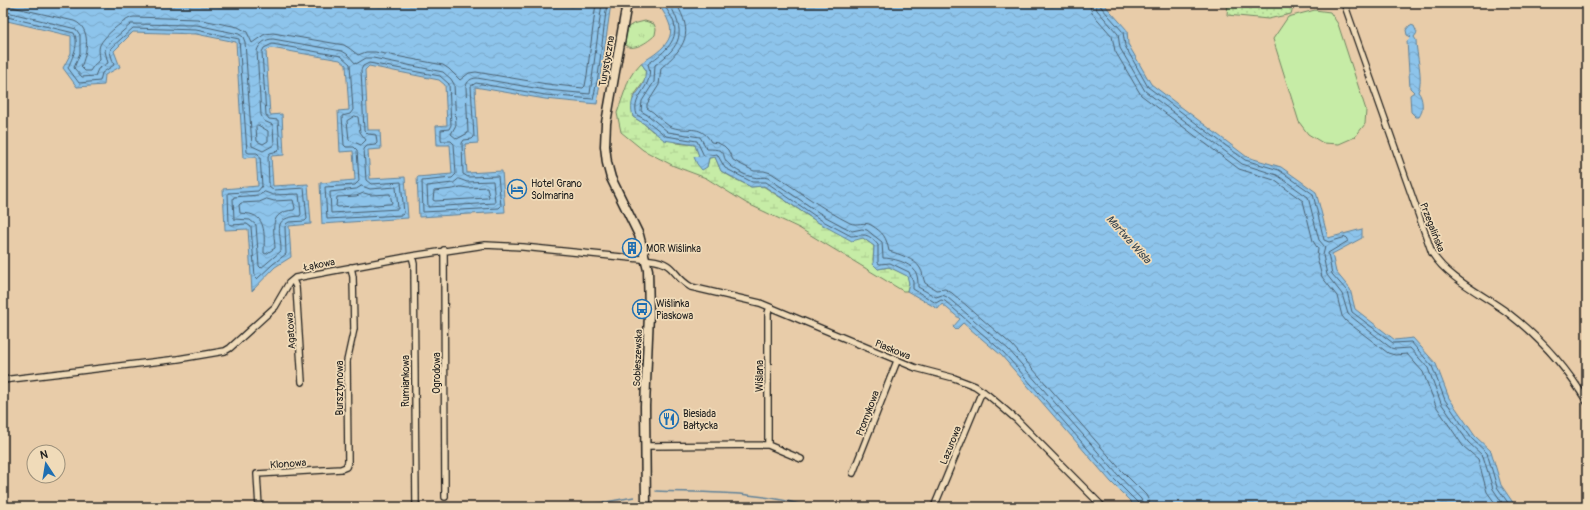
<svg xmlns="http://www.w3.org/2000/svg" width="1590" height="510" font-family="Pangolin,sans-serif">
<defs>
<pattern id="grass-tufts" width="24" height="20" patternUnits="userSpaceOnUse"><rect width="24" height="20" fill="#c6eca6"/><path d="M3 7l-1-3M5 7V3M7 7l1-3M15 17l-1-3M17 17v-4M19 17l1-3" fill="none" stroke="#aaca8e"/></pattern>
<pattern id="wetland-marsh" width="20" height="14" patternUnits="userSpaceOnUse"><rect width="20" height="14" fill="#c6eca6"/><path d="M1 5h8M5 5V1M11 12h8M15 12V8" fill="none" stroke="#aaca8e"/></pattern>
<pattern id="park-dots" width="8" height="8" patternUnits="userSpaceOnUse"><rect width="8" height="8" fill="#c6eca6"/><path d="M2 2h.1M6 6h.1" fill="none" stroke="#aaca8e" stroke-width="1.8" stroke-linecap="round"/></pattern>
<pattern id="water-waves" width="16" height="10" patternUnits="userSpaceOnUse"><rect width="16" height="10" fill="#8dc4eb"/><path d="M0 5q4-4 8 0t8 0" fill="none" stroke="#79a8c9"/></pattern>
</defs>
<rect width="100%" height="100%" fill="#e8cca9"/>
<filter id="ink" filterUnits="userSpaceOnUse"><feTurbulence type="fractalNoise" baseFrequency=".025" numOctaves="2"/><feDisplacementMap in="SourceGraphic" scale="8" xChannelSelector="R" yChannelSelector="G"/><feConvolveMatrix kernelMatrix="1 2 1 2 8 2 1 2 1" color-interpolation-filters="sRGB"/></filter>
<g filter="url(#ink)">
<!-- grass -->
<path fill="url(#grass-tufts)" stroke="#718461" d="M645,21l9,3 2,5 -1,6c-7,7 -23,18 -31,9l4,-17 5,-3z"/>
<!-- wetland -->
<path fill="url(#wetland-marsh)" stroke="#718461" d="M641,63l5,7 -1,10 -12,17v20l10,6 9,8 25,12 18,2 4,11 -4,1 12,10 2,-9 6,-1 6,14 12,7 18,9 12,-1 56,37 44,15 11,8 -1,14 5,9 11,-2 19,9 1,7 -2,8h-4l-104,-63 -53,-25 -40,-25 -32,-12 -31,-16 -22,-18 -4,-19 12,-34 5,-8z"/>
<!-- park -->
<path fill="url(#park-dots)" stroke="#718461" d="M1228,3h66l-3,11 -23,5 -41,-4z"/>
<!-- pitch -->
<path fill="#c6eca6" stroke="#718461" d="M1315,10l15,2 8,12 28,86 -1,14 -10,13 -16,7 -16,-1 -15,-9 -9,-12 -26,-83 15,-22z"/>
<!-- water -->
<path fill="url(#water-waves)" stroke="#608198" d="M3,3h608l-14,101 -52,-5 -70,-12 3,56 -13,1 2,29 35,-2 3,41 -86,5 -2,-40 35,-3 -2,-29h-13l-1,-19 11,-1 -2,-40 -6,-5 -70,-14 -4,4 3,60h12l1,19 -13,1 2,29 35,-2 3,41 -86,6 -2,-41 35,-3 -2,-29 -13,1 -2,-41 11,-1 -3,-45 -6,-5 -69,-12 -5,3 4,64 12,-1 2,41 -13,1 2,30 35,-2 3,40 -22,2 2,31 -16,10 -23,24 -4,-62 -23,1v-1l-2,-40 35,-3 -2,-29 -13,1 -7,-116 -40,-8 -63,-2 -19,19 6,16 -15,8 -1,10 -27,2 -14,-19 8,-15v-17l-68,-16z
M659,3h444l24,27 1,14 23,40 96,73 34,10 35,25 12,46 34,-9v9l-30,16 4,18 14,17 5,20 40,31 18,-2 23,26 13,34 26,38 16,15 10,34 15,22h-380l-25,-25 -110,-127 -38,-32 -7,7 -3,-3 7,-8 -18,-15 -4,5 -31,-18 2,-8 -2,-7 -18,-9 -11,2 -5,-5 1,-18 -11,-8 -11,3 -33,-18 -55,-37 -13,1 -30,-16 -6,-14 -6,1 -2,9 -5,3 -5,-6 -3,-7 5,-1 -4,-11 -31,-5 -21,-17 -10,-6c-5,-20 4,-20 11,-35 1,-3 1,-8 2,-12l-5,-7c13,-8 36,-21 28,-40 -2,-7 -8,-13 -10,-20z
M1410,25l4,1 3,7 -3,4 2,3c0,14 8,39 2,52 5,5 6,19 1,25h-3l-5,-5 -1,-17 4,-3 -4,-4 -3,-47 4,-4 -4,-2 -1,-5z"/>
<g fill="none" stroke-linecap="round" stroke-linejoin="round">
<!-- shore -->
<path stroke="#495f6f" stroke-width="1" d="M663,3c3,6 9,13 11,20 5,20 -13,31 -26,41 8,23 -18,31 -11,51l9,5 20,16 31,5 7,15 13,-2 8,14 27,14h14l55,38 30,16c14,-1 16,-4 27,9v18l2,1 10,-1 19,9 4,10v7l23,14 5,-3 4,1 59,52 110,126 24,24 1,4
M669,3c17,30 13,42 -14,62l-1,17 -12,19 -1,10 8,5 19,16 32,5 7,12c25,0 11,7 23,16 5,5 16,11 23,12 5,2 10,-1 15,1l56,38 28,15 10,-2 5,1 15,12 1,16c9,0 26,4 32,13 3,5 3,11 3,16l18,10 6,-2 5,2 61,52 110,126 23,24 3,8
M676,3c18,31 10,43 -15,65l-2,17 -12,19v4c9,5 14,13 22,18 17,8 31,-4 42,16l7,1 6,3 4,4 5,10 7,4 14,7h10l7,2c27,17 51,36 79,50 7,3 14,-2 21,2 13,8 15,12 18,26 10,3 26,8 31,17 3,4 3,11 5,15l11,7 9,-1 7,4 60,52 110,126 24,24 3,6 1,6
M1089,3l3,10 20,23 3,15 26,44 98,74 35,11 29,21 10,40 5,8 -1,8 5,20 15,19 5,20 4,5 42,32 7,2 12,-1 16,18 13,34 27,40 15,13 9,33 11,15
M1095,3l2,7 21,24 2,14 25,43 97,73 35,11 31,22 11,43 6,7 -2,8 4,20 15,19 6,20 43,34 4,1 15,-1 18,20 13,35 27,39 15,14 10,33 12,18
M1100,3l1,4 22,25 2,14 23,41 97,73 34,10 34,24 11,46 5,2 17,-5 2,2v2l-20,12 4,21 15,17 5,21 41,31 18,-1 21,24 13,34 27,39 15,14 10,34 14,20
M3,5l71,16c18,7 13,32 7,46l4,4h5l4,-6 6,-5c0,-5 -2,-10 0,-15 4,-9 25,-27 34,-28l63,2 41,8 9,5 5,11 13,-9 8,-1 71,12 5,3 9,7 8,-3h9l68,13 6,4 11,11 9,-7 7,-1 71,12 36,4 2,-2 2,-11 9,-72
M3,11l73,18 4,6v18l-6,15 8,9 13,-1 3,-7 10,-6 -3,-12 1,-5 25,-22 66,1 42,9 4,3 2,5 7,104 11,5 11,-6 -1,-20 -9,-4 -3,-6 -4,-64c2,-7 8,-12 16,-12l69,12 5,3 9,10 10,-6h7l70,14 8,7 3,5 2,41 -5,9 6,5 11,-6 -2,-46c1,-6 5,-9 11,-9l69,12 44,4 12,-91
M3,16l71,17c6,12 -2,24 -6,35l11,15 21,-2 2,-8 12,-8 -4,-13 1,-4 22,-20 63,2 43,9 8,113 2,1h8l3,3 2,30 -4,5 -30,2 1,31 2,1 16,-1 4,3 4,50 2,2 16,-15 13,-10 -1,-27 1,-3 3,-2 16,-1 2,-2 -3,-31 -30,2 -5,-4 -1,-30 2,-3 8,-2 2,-2 -2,-29 -9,-1 -3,-4 -4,-63 2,-4 8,-4 69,12 9,8 3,46 -3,4 -8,2 2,29 2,2h8l3,3 2,31 -4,4 -30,2 2,32 75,-4 2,-2 -3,-31 -30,2 -5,-4 -2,-31 3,-3 8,-1 2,-2 -1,-8 -8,-1 -4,-4 -3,-60 2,-4 6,-3 71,13 9,8 2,41 -2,4 -8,1v9l1,2h9l3,3 2,30 -4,4 -30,3 1,31 76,-4 2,-2 -3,-30 -30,1 -5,-3 -1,-31 2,-3 8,-1 2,-2 -3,-51 5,-3 69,12 48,4 5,-22 9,-74
M355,116l3,1 2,15 6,8 -5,5 -12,-5 -2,-19z
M258,125l10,6v10l-5,3 -6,-3 -1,-14z
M459,179l8,3 26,-1 2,22 -67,4 -1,-21 26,-3z
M362,186l8,3 26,-2 2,22 -67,4 -1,-21 26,-3z
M461,187l7,1 19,-1 2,10 -2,1 -52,3 -2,-1 1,-9 19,-2z
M265,192l8,3 26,-1 2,20 -1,2c-29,2 -19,13 -19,35l-20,17 -2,-2 -3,-41 -6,-5 -16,-1 -1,-20 1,-2 25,-2z
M364,193l7,2 19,-1 2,9 -2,1 -52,3 -2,-1 1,-9 19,-1z
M267,199l7,2 19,-1 2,8 -1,2c-26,2 -20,19 -19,38l-9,6 -2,-1c0,-12 3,-33 -11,-38 -4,-2 -9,-1 -13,-2l-1,-8 2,-2 18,-1z"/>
<!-- stream -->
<path stroke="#608198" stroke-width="1.5" d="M656,491c51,2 105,0 153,16
M578,507l56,-10"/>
<defs>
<path id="minor" d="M1344,3l88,250c16,26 52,42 76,60 31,24 59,55 79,89
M444,250l1,247
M412,256l2,8 2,243
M293,280l3,7 6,95
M3,380l175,-21 47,-8 5,-3 45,-41 14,-24 6,-5 117,-22 73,-11 38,2 128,13c25,3 21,16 40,27l69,16 156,65 38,10 21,8 13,9 29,25 86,87
M768,445l33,14
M646,446l122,-1v-132l2,-6
M853,473l44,-112
M259,507l-2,-33 84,-5 5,-2 2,-5 -1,-101 7,-32 -1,-52 -2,-10
M934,507l46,-111 4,-4"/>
<path id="secondary" d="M627,3l-21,120 -1,23 2,17 4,15 28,57 9,35 1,44 -4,92 1,101"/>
</defs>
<!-- minor casing -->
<use href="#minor" stroke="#1c1c1c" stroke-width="8"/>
<!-- secondary casing -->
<use href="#secondary" stroke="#1c1c1c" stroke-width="11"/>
<!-- minor -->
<use href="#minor" stroke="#f0dbb9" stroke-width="5.5"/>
<!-- secondary -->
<use href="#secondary" stroke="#f0dbb9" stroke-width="8"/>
</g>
</g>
<!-- icons -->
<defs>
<symbol id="hotel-ring" viewBox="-11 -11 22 22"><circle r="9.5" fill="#f0dbb9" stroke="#1f6fb2" stroke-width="1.5"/><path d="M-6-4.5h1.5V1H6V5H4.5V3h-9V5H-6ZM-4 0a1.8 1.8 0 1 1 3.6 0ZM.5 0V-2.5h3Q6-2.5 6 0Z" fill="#1f6fb2"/></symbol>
<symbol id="building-ring" viewBox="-11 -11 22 22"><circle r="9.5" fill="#f0dbb9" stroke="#1f6fb2" stroke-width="1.5"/><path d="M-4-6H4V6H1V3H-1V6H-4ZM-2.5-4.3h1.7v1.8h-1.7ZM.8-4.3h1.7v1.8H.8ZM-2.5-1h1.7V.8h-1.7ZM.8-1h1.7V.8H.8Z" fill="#1f6fb2"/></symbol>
<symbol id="bus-ring" viewBox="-11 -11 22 22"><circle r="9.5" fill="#f0dbb9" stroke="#1f6fb2" stroke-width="1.5"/><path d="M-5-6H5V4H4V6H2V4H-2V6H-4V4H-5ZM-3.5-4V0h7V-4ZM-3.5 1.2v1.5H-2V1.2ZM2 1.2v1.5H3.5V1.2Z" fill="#1f6fb2"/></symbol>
<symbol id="restaurant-ring" viewBox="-11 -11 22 22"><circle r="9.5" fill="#f0dbb9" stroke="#1f6fb2" stroke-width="1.5"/><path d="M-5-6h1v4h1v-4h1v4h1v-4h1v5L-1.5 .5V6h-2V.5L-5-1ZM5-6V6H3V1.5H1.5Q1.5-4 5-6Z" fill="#1f6fb2"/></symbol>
</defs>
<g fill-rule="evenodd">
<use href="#hotel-ring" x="506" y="178" width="22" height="22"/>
<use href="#building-ring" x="621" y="237" width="22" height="22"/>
<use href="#bus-ring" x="631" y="298" width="22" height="22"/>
<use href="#restaurant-ring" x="658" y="408" width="22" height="22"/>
</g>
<g text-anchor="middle" stroke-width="3.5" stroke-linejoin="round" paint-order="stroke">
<!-- street labels -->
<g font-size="10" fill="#1c1c1c" stroke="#f0dbb9">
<text transform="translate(606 61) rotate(-80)" y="4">Turystyczna</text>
<text transform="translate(1433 227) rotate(69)" y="4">Przegalińska</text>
<text transform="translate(319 264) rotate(-11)" y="4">Łąkowa</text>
<text transform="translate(290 331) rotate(-94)" y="4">Agatowa</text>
<text transform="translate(893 349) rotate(22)" y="4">Piaskowa</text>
<text transform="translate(637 358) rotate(-88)" y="4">Sobieszewska</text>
<text transform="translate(436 373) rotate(-90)" y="4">Ogrodowa</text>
<text transform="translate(759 376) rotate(-90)" y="4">Wiślana</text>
<text transform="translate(405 381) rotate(-90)" y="4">Rumiankowa</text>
<text transform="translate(339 388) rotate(-90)" y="4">Bursztynowa</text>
<text transform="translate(867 413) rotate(-69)" y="4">Promykowa</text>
<text transform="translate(950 445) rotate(-68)" y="4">Lazurowa</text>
<text transform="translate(288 463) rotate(-4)" y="4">Klonowa</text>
</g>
<!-- poi labels -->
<g font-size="10" fill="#1c1c1c" stroke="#f0dbb9" text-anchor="start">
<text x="531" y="187">Hotel Grano<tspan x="531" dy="12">Solmarina</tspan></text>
<text x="646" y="252">MOR Wiślinka</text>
<text x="656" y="307">Wiślinka<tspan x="656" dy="12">Piaskowa</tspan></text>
<text x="683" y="417">Biesiada<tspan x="683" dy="12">Bałtycka</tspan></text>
</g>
<!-- water labels -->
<g font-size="11" font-style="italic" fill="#384650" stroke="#f0dbb9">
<text transform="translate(1129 239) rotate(48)" y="4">Martwa Wisła</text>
</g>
</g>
<!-- margin -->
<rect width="1590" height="510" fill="none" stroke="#f0dbb9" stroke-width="16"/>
<rect x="8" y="8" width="1574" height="494" fill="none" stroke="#1c1c1c" stroke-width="1.5" filter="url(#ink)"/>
<!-- north arrow -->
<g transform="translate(46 464) rotate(348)"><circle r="19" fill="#f0dbb9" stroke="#9b8f7a"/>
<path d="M0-3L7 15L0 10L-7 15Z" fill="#1f6fb2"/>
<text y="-6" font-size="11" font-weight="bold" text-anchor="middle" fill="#1c1c1c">N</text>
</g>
</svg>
